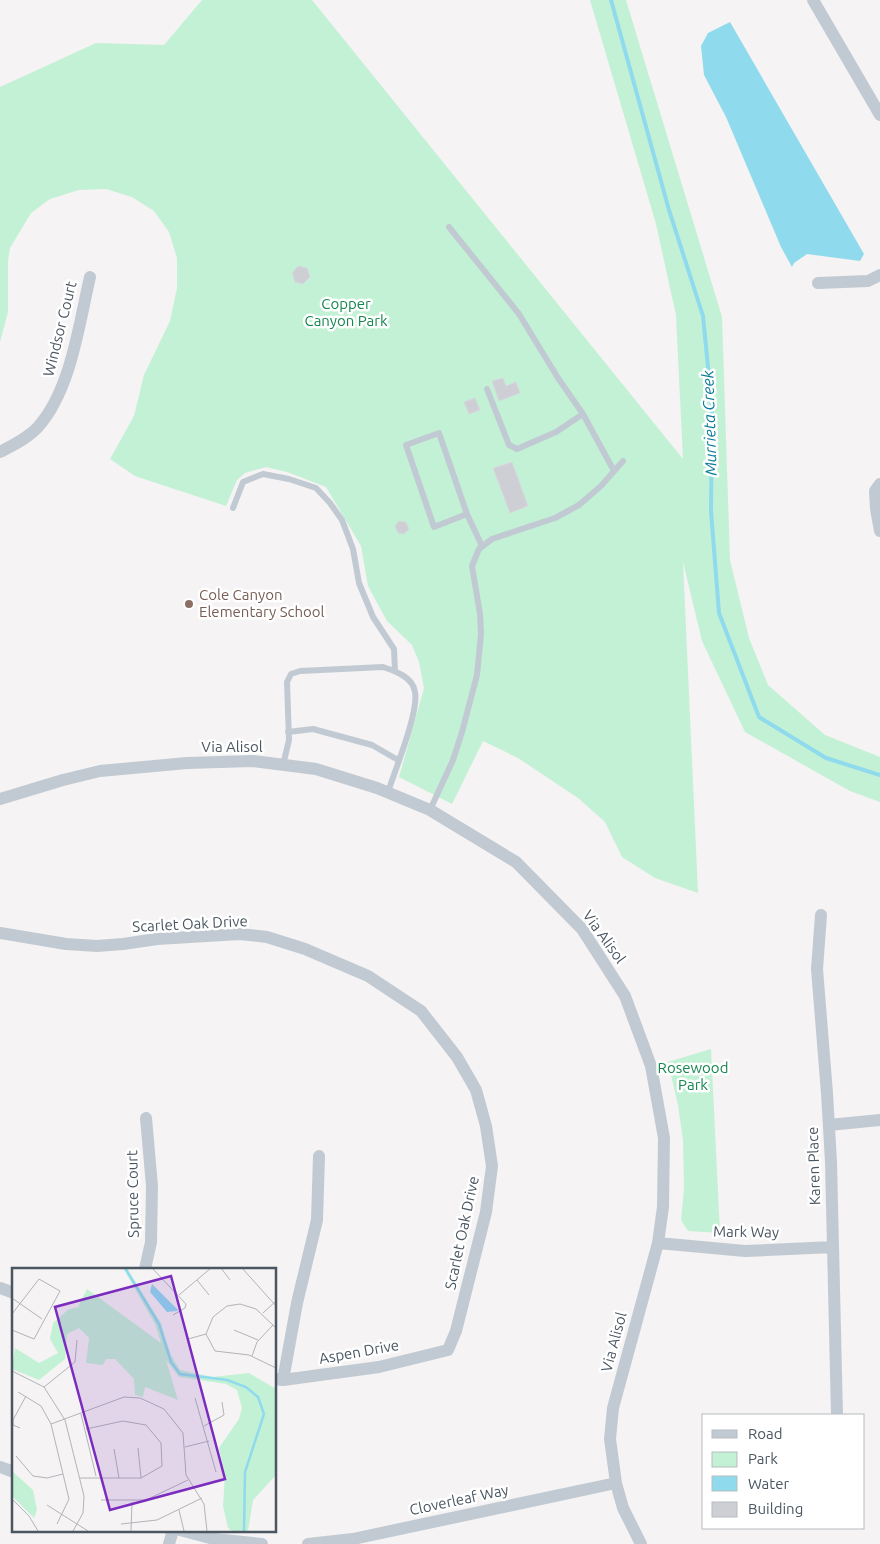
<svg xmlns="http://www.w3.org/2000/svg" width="880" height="1544" font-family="Ubuntu,sans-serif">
<rect width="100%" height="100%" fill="#f5f3f3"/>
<!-- green -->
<path fill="#c3f1d5" d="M202,0h110l371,459 -7,-144 -20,-91 -66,-224h36l96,317 8,243 19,78 19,47 57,50 55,22v45l-30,-11 -105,-59 -43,-91 -19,-79 15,331 -43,-15 -33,-21 -17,-35 -27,-24 -60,-40 -35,-17 -31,63 -53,-27 25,-89 -5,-26 -7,-17 -25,-24 -19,-35 -7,-40 -35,-59 -39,-15 -21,-5 -21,6 -8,7 -11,26 -91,-30 -25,-17 24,-43 10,-41 26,-54 7,-33v-30l-8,-26 -15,-21 -22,-14 -26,-8 -27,1 -29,9 -19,14 -21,35 -2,13v51l-8,30v-255l96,-44 68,2z
M711,1049l9,184 -32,-2 -7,-11 3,-31 -1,-49 -5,-35 -10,-43z"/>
<!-- water -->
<path fill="#90daee" d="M730,22l134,232 -4,7 -53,-7 -13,9 -2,4 -11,-20 -55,-130 -22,-42 -3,-29 7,-13z"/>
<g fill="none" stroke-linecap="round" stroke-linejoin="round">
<!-- stream -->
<path stroke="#90daee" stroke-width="4" d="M611,0l58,210 34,106 9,92 -1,103 8,102 40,104 67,41 54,17"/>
</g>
<!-- building -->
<path fill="#cdcfd5" stroke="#d7d9de" d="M298,266l9,2 3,9 -7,7 -8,-2 -3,-9z
M503,378l3,8 10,-4 4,11 -21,8 -7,-20z
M475,398l5,12 -11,4 -5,-12z
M512,462l16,44 -18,7 -17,-45z
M399,521l7,1 3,7 -5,5 -6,-1 -3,-7z"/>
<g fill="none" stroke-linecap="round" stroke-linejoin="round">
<!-- service -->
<path stroke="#c1cad2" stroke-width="6" d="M449,227l70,87 39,64 25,36 31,57
M487,389l22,56 8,4 39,-17 27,-18
M233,508l10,-26 20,-8 26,5 27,9 14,15 12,17 11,29 6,34 14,34 21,32 1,22
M467,514l-33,13 -28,-82 33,-12 28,81 15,32
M288,732l25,-3 59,16 26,15
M283,765l6,-25 -2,-58 4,-8 9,-3 83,-4c12,4 30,10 32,25 4,20 -20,78 -27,100
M430,810l23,-50 9,-28 15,-57 4,-41 -1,-20 -8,-48 7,-17 13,-10 63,-21 24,-13 22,-19 22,-25"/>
<!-- minor -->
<path stroke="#c1cad2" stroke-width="12" d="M813,0l67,115
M818,283l50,-2 12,-6
M0,452c13,-7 28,-14 38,-25 33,-37 41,-103 52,-150
M880,484l-5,7 1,18 4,22
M0,799l63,-19 37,-9 87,-8 66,-2 63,8 61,19 53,22 86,52 66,67 43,67 26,70 13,72 -1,69 -5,36 -45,165 -3,31 6,44 7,25 18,36
M821,915l-4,54 10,124 4,69 6,253
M0,933l66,11 31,2 26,-2 34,-5 83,-5 27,3 38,12 63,27 53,35 36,46 19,33 10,36 6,40 -6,46 -30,119 -8,19 -69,17 -96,13 -8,-1
M829,1125l51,-5
M658,1243l87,8 88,-4
M145,1269l6,-27 1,-56 -6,-68
M0,1288l14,5
M283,1380l14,-77 20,-83 2,-64
M0,1467l14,5
M180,1530l34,9 48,5
M169,1544l4,-14
M308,1544l45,-5 263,-56"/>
</g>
<!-- markers -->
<circle fill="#8d6e63" stroke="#fff" stroke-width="2" cx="189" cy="604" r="5"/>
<g text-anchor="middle" stroke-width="5" stroke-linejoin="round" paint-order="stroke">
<!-- park labels -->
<g font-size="15" fill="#17864f" stroke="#fff">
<text x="346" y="309">Copper<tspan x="346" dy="17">Canyon Park</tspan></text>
<text x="693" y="1073">Rosewood<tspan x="693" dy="17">Park</tspan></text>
</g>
<!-- street labels -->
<g font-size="15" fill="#4a5661" stroke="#fff">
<text transform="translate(60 329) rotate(-76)" y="5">Windsor Court</text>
<text x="232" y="752">Via Alisol</text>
<text transform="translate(190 924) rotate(-3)" y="5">Scarlet Oak Drive</text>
<text transform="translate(604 937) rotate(54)" y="5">Via Alisol</text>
<text transform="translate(814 1166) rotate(-92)" y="5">Karen Place</text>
<text transform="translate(133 1194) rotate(-91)" y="5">Spruce Court</text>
<text transform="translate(746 1232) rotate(1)" y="5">Mark Way</text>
<text transform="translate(462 1233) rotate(-78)" y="5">Scarlet Oak Drive</text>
<text transform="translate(614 1342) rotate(-75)" y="5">Via Alisol</text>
<text transform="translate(359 1352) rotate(-10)" y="5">Aspen Drive</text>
<text transform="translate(459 1500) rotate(-12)" y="5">Cloverleaf Way</text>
</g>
<!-- education labels -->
<g font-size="15" fill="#785e54" stroke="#fff" text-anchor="start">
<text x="199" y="600">Cole Canyon<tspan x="199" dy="17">Elementary School</tspan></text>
</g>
<!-- water labels -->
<g font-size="16" font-style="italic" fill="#0c7c9b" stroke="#fff">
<text transform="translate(709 423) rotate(-92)" y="6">Murrieta Creek</text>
</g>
</g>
<!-- overview -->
<g transform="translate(12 1268)">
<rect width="264" height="264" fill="#f5f3f3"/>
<path d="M111,0h4l34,55 10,32 9,15 33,7 36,-4 27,16v86l-23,25 -5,31h-16l-4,-3 -5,-22 2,-31 -6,-27 20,-29 3,-11 -5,-18 -11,-6 -47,-7 -13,-17 12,40 -33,-13 -2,10 -8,-2 -1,-16 -19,-20h-9l-3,6 -17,-2 3,-25 -10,-10 -12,6 -2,25 -26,21 -27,-11 3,-21 24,15 19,-10 -8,-14 3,-16 16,-14 9,-2 9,-18 74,54 -6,-19zM0,203l21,19 4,20 -3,8 -22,-22z" fill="#c3f1d5"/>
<path d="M140,16l26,26 -1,1 -10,1 -17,-20z" fill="#90daee"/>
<path fill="none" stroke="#90daee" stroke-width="2.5" d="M113,0l34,56 12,38 9,12 47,6 19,7 12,10 6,17 -19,58 -1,59"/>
<path fill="none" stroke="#b1b4b9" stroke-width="1" d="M140,0l34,36 -1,4 -12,7M209,0l9,12M230,0l34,38M185,12l12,15M167,27l32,-27M0,30l30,21M251,45l13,-12M0,46l27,-35 21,12 -26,48 -22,-9M264,60l-20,-19 -16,-5 -13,2 -14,11 -7,17 9,17 34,4 27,13M222,62l24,10M178,79l-2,-8 18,-5M240,88l5,-14 16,-17M0,103l32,16 21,33 19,76 -1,17 -10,18M32,119l31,-25 2,-22M6,124l23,14 10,18 18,75 -12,25M183,130l21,74M69,146l15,62M39,156l73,-27 16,1 24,11 19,24 3,42 18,29 3,27M192,158l20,-11 -2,-13M8,160l-7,-3v-5l13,-24M173,179l24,-6M126,180l3,30M102,181l5,29M4,188l17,20 14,2 16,-4M68,210h61l21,-12 -1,-23 -15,-18 -23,-4 -37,8M0,231l17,17 9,15M89,232h45l42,-20M35,237l41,26M167,242l5,21M109,256l36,-4 45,-22M119,263l1,-29"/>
<path fill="#7b2cbf" fill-opacity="0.15" stroke="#7b2cbf" stroke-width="2.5" d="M159,8l54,203 -115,31 -55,-203z"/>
<rect width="264" height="264" fill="none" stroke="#4a5661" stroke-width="2.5"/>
</g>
<!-- legend -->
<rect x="702" y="1414" width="162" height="115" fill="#ffffff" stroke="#b7bbc0"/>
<rect x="712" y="1430" width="25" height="8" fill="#c1cad2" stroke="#b7bbc0"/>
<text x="748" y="1439" font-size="15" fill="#4a5661">Road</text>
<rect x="712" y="1452" width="25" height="15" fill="#c3f1d5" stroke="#b7bbc0"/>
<text x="748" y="1464" font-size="15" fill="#4a5661">Park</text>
<rect x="712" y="1476" width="25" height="15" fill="#90daee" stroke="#b7bbc0"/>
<text x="748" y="1489" font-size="15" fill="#4a5661">Water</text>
<rect x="712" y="1502" width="25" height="15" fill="#cdcfd5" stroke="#b7bbc0"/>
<text x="748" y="1514" font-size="15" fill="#4a5661">Building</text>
</svg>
